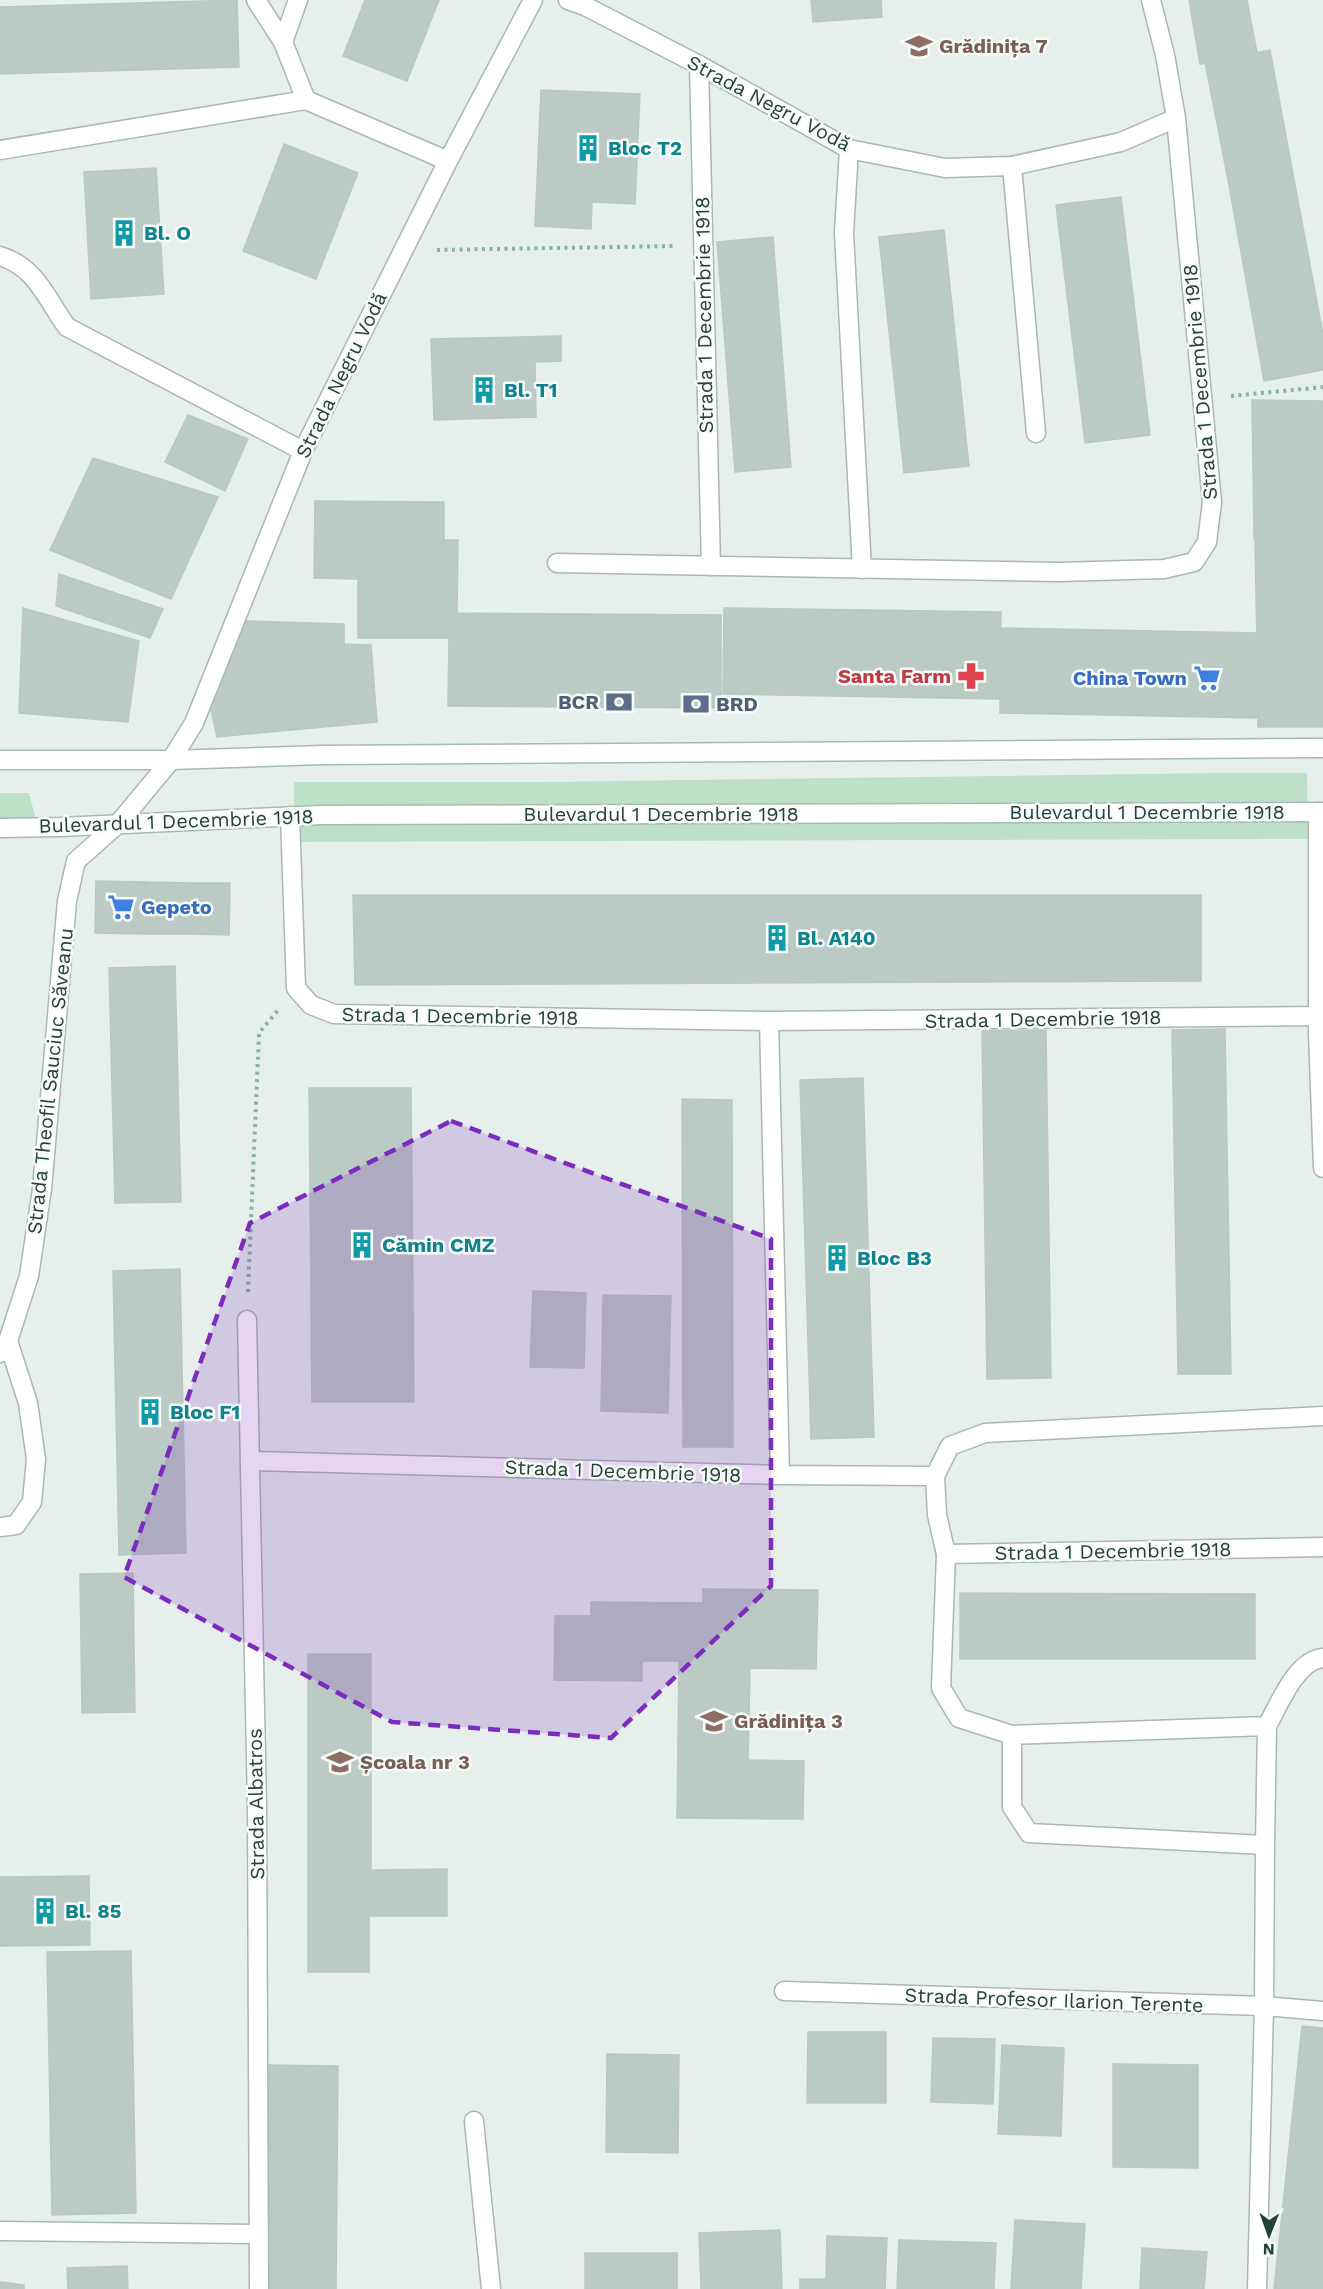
<svg xmlns="http://www.w3.org/2000/svg" width="1323" height="2289" font-family="'Work Sans',sans-serif">
<rect width="100%" height="100%" fill="#e6efeb"/>
<!-- green -->
<path fill="#bfe0c8" d="M1213,773h94l1,66 -1013,3 -1,-60h252z
M0,793h29l7,27h-36z"/>
<!-- building -->
<path fill="#bbcac4" stroke="#b8c9c2" stroke-width="1.5" d="M237,0l2,67 -239,7v-67z
M365,0h74l-32,81 -64,-25z
M811,0h70l1,17 -69,5z
M1189,0h58l10,53 -57,11z
M1270,50l23,124 -64,11 -24,-123z
M541,90l99,4 -5,110 -43,-2 -1,27 -56,-3z
M284,144l74,29 -42,106 -73,-28z
M156,168l8,126 -73,5 -7,-127z
M1293,174l30,160v36l-59,11 -35,-196z
M1121,197l29,238 -65,8 -29,-238z
M944,230l25,236 -65,7 -25,-236z
M773,237l18,230 -56,5 -18,-230z
M561,336v25l-26,1 1,55 -102,3 -3,-81z
M1252,400l71,1v137h-69z
M188,415l60,24 -23,52 -60,-29z
M93,458l125,39 -47,102 -121,-49z
M315,501l129,1v38h14l-1,73 264,2v93l-273,-2 1,-68h-91v-59l-44,-1z
M1255,538h68v109l-66,-1z
M59,574l104,35 -13,29 -94,-32z
M23,608l116,33 -11,81 -109,-9z
M724,608l277,4 -2,87 -276,-5z
M245,621l99,3v20l27,1 6,77 -160,15 -8,-36z
M1001,628l256,5 1,85 -258,-5z
M1257,646l66,1v80h-65z
M96,881l51,1 -1,52 -51,-1z
M147,882l45,1 -1,51h-45z
M192,883h38l-1,52 -38,-1z
M353,895h848v86l-846,4z
M175,966l6,236 -66,1 -6,-235z
M1225,1029l6,345h-53l-6,-344z
M1046,1030l5,348 -64,1 -5,-348z
M863,1078l11,359 -63,2 -11,-359z
M309,1088h102l3,314h-102z
M682,1099l50,1 1,347h-50z
M180,1269l6,284 -67,2 -6,-284z
M533,1291l53,2 -2,75 -54,-1z
M603,1295l68,1 -3,117 -67,-2z
M133,1573l2,139 -53,1 -2,-139z
M703,1589l115,1 -2,79 -66,-1 -2,92 56,1 -1,58 -126,-1 2,-157h-37v20l-88,-1 1,-64h36v-14l112,1z
M960,1593l295,1v65h-295z
M308,1654h63v216l76,-1v47h-78v56h-61z
M89,1876l1,69 -90,1v-69z
M131,1951l5,262 -84,2 -5,-263z
M1302,2026l21,2v261h-49z
M808,2032h78v71h-79z
M933,2038l62,1 -2,65 -62,-2z
M1002,2045l62,3 -3,88 -63,-2z
M607,2054l72,1 -1,98 -72,-1z
M1113,2064l85,1v103l-85,-1z
M267,2065l71,1 -2,223h-71z
M1015,2220l70,4 -4,65h-70z
M780,2230l2,59h-81l-2,-56z
M827,2236l60,2 -2,51h-85v-10h26z
M899,2240l97,3 -2,46h-97z
M1142,2248l65,4 -3,37h-64z
M585,2253h92v36h-92z
M127,2266l1,23h-60l-1,-21z
M0,2282l24,3v4h-24z"/>
<g fill="none" stroke-linecap="round" stroke-linejoin="round">
<defs>
<path id="lane" d="M699,65l12,501
M849,149l-5,84 18,336
M1012,166l24,267
M0,1527l16,-2 16,-23 4,-43 -8,-56 -20,-62
M946,1554l-5,134 18,30 53,17 255,-9c12,-21 29,-66 56,-68
M1012,1735v72l17,26 236,12 -1,161
M1265,1845l2,-119
M474,2121l17,168"/>
<path id="street" d="M256,0l27,42 23,58 142,61
M568,0l17,6 114,59 150,84 96,19 67,-2 109,-24 55,-24 -11,-63 -14,-55
M283,42l15,-42
M0,150l306,-50
M0,256c36,11 46,42 67,71l236,124
M557,563l502,9 105,-3 30,-7 13,-20 5,-40 -36,-384
M1318,812v222l5,134
M290,816l6,172 15,17 23,9 435,7 549,-5
M769,1021l11,454
M247,1320l10,486 2,483
M0,1353l8,-12 21,-65 13,-87 25,-288 9,-40 43,-38 52,-63 23,-37 109,-272 145,-290 85,-161
M1323,1416l-338,17 -35,13 -15,30 2,39 9,39 377,-7
M251,1461l529,14 155,1
M784,1991l480,15 59,5
M0,2231l258,3
M1257,2289l7,-283"/>
<path id="secondary" d="M0,760h171l151,-5 1001,-7
M0,828l59,-1 263,-12 1001,-3"/>
</defs>
<!-- lane casing -->
<use href="#lane" stroke="#a8b8b2" stroke-width="21"/>
<!-- street casing -->
<use href="#street" stroke="#a8b8b2" stroke-width="21"/>
<!-- secondary casing -->
<use href="#secondary" stroke="#a4bbb3" stroke-width="21"/>
<!-- path -->
<path stroke="#86b3a5" stroke-width="4" stroke-dasharray="3 4.5" stroke-linecap="butt" d="M437,250l239,-4
M1231,396l92,-9
M248,1292l11,-259 19,-23"/>
<!-- lane -->
<use href="#lane" stroke="#fff" stroke-width="18"/>
<!-- street -->
<use href="#street" stroke="#fff" stroke-width="18"/>
<!-- secondary -->
<use href="#secondary" stroke="#fff" stroke-width="18"/>
</g>
<!-- marked area -->
<path fill="#7b2cbf" fill-opacity="0.2" stroke="#7b2cbf" stroke-width="4.5" stroke-dasharray="12 8" stroke-linejoin="round" d="M451,1121l320,118v347l-160,152 -219,-16 -268,-145 126,-354z"/>
<!-- icons -->
<defs>
<symbol id="school-bare" viewBox="-9 -9 18 18"><path d="M0-5L7-2L0 1L-7-2ZM-4 1L0 2.5L4 1V4Q0 6-4 4Z" fill="#8d6e63" stroke="#f7fbf9" stroke-width="2.5" paint-order="stroke"/></symbol>
<symbol id="building-bare" viewBox="-9 -9 18 18"><path d="M-4-6H4V6H1V3H-1V6H-4ZM-2.5-4.3h1.7v1.8h-1.7ZM.8-4.3h1.7v1.8H.8ZM-2.5-1h1.7V.8h-1.7ZM.8-1h1.7V.8H.8Z" fill="#0f9aa8" stroke="#f7fbf9" stroke-width="2.5" paint-order="stroke"/></symbol>
<symbol id="pharmacy-bare" viewBox="-9 -9 18 18"><path d="M-2-6h4v4h4v4h-4v4h-4v-4h-4v-4h4Z" fill="#e0444e" stroke="#f7fbf9" stroke-width="2.5" paint-order="stroke"/></symbol>
<symbol id="supermarket-bare" viewBox="-9 -9 18 18"><path d="M-6-5.5h2.5l.6 2H6L4.5 2H-2.5L-4.4-4H-6ZM-1.5 3.2a1.3 1.3 0 1 0 .1 0ZM3 3.2a1.3 1.3 0 1 0 .1 0Z" fill="#3f7fe0" stroke="#f7fbf9" stroke-width="2.5" paint-order="stroke"/></symbol>
<symbol id="bank-bare" viewBox="-9 -9 18 18"><path d="M-6-4H6V4H-6ZM0-2.3a2.3 2.3 0 1 0 0 4.6a2.3 2.3 0 1 0 0-4.6Z" fill="#5c6f8a" stroke="#f7fbf9" stroke-width="2.5" paint-order="stroke"/></symbol>
</defs>
<g fill-rule="evenodd">
<use href="#school-bare" x="900" y="27" width="38" height="38"/>
<use href="#building-bare" x="569" y="129" width="38" height="38"/>
<use href="#building-bare" x="105" y="214" width="38" height="38"/>
<use href="#building-bare" x="465" y="371" width="38" height="38"/>
<use href="#pharmacy-bare" x="952" y="657" width="38" height="38"/>
<use href="#supermarket-bare" x="1188" y="659" width="38" height="38"/>
<use href="#bank-bare" x="600" y="683" width="38" height="38"/>
<use href="#bank-bare" x="677" y="685" width="38" height="38"/>
<use href="#supermarket-bare" x="102" y="888" width="38" height="38"/>
<use href="#building-bare" x="758" y="919" width="38" height="38"/>
<use href="#building-bare" x="343" y="1226" width="38" height="38"/>
<use href="#building-bare" x="818" y="1239" width="38" height="38"/>
<use href="#building-bare" x="131" y="1393" width="38" height="38"/>
<use href="#school-bare" x="695" y="1702" width="38" height="38"/>
<use href="#school-bare" x="321" y="1743" width="38" height="38"/>
<use href="#building-bare" x="26" y="1892" width="38" height="38"/>
</g>
<g text-anchor="middle" stroke-width="5" stroke-linejoin="round" paint-order="stroke">
<!-- education labels -->
<g font-size="20" font-weight="bold" fill="#785e54" stroke="#f7fbf9" text-anchor="start">
<text x="939" y="53">Grădinița 7</text>
<text x="734" y="1728">Grădinița 3</text>
<text x="360" y="1769">Școala nr 3</text>
</g>
<!-- street labels -->
<g font-size="20" fill="#24423a" stroke="#f7fbf9">
<text transform="translate(769 103) rotate(28)" y="7">Strada Negru Vodă</text>
<text transform="translate(704 315) rotate(-91)" y="7">Strada 1 Decembrie 1918</text>
<text transform="translate(341 375) rotate(-64)" y="7">Strada Negru Vodă</text>
<text transform="translate(1200 382) rotate(-95)" y="7">Strada 1 Decembrie 1918</text>
<text x="1147" y="819">Bulevardul 1 Decembrie 1918</text>
<text x="661" y="821">Bulevardul 1 Decembrie 1918</text>
<text transform="translate(176 821) rotate(-2)" y="7">Bulevardul 1 Decembrie 1918</text>
<text transform="translate(460 1016) rotate(1)" y="7">Strada 1 Decembrie 1918</text>
<text transform="translate(1043 1019) rotate(-1)" y="7">Strada 1 Decembrie 1918</text>
<text transform="translate(50 1081) rotate(-84)" y="7">Strada Theofil Sauciuc Săveanu</text>
<text transform="translate(623 1471) rotate(2)" y="7">Strada 1 Decembrie 1918</text>
<text transform="translate(1113 1551) rotate(-1)" y="7">Strada 1 Decembrie 1918</text>
<text transform="translate(256 1804) rotate(-91)" y="7">Strada Albatros</text>
<text transform="translate(1054 2000) rotate(2)" y="7">Strada Profesor Ilarion Terente</text>
</g>
<!-- culture labels -->
<g font-size="20" font-weight="bold" fill="#0d838f" stroke="#f7fbf9" text-anchor="start">
<text x="608" y="155">Bloc T2</text>
<text x="144" y="240">Bl. O</text>
<text x="504" y="397">Bl. T1</text>
<text x="797" y="945">Bl. A140</text>
<text x="382" y="1252">Cămin CMZ</text>
<text x="857" y="1265">Bloc B3</text>
<text x="170" y="1419">Bloc F1</text>
<text x="65" y="1918">Bl. 85</text>
</g>
<!-- health labels -->
<g font-size="20" font-weight="bold" fill="#be3a42" stroke="#f7fbf9" text-anchor="end">
<text x="951" y="683">Santa Farm</text>
</g>
<!-- shop labels -->
<g font-size="20" font-weight="bold" fill="#366cbe" stroke="#f7fbf9" text-anchor="end">
<text x="1187" y="685">China Town</text>
<text x="141" y="914" text-anchor="start">Gepeto</text>
</g>
<!-- service labels -->
<g font-size="20" font-weight="bold" fill="#4e5e75" stroke="#f7fbf9" text-anchor="end">
<text x="599" y="709">BCR</text>
<text x="716" y="711" text-anchor="start">BRD</text>
</g>
</g>
<!-- north arrow -->
<g transform="translate(1269 2235) rotate(181)" stroke="#f7fbf9" stroke-width="4.5" paint-order="stroke">
<path d="M0-4.5L10 22L0 15L-10 22Z" fill="#24423a"/>
<text y="-9" font-size="16" font-weight="bold" text-anchor="middle" fill="#24423a">N</text>
</g>
</svg>
